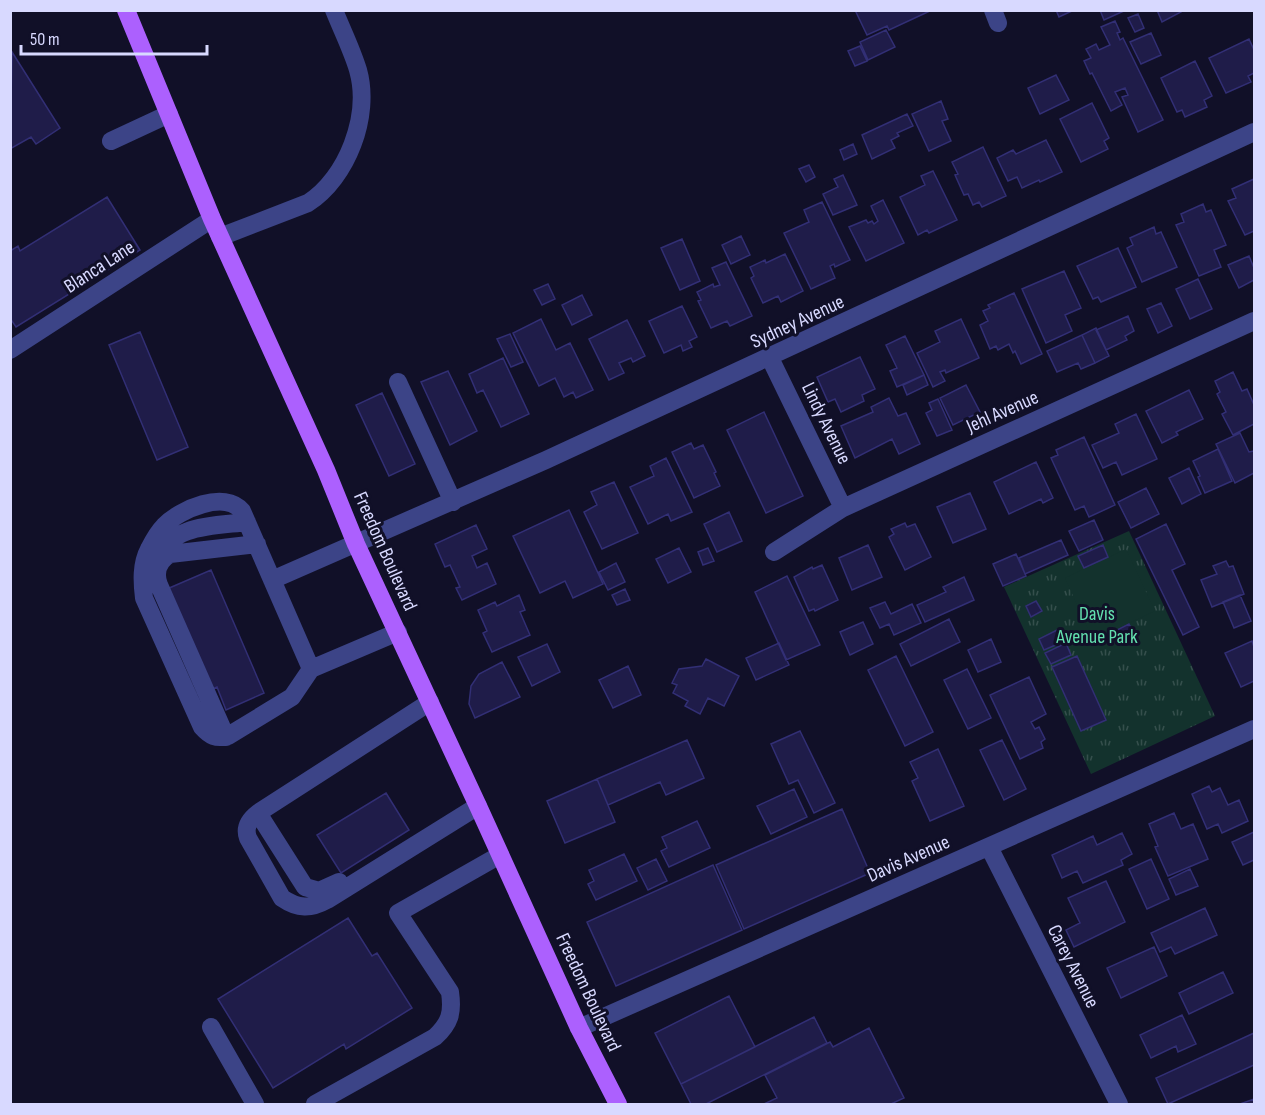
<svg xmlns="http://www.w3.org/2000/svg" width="1265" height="1115" font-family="'Sofia Sans Condensed',sans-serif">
<defs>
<pattern id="park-tufts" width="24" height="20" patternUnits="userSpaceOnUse" patternTransform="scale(1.5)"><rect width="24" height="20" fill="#13322d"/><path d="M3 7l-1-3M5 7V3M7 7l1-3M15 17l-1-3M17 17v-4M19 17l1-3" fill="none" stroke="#354f4c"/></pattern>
</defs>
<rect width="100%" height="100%" fill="#111028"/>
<!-- park -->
<path fill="url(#park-tufts)" d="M1129,531l86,185 -124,58 -87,-187z"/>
<!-- garden -->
<path fill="#13322d" d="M1126,549l29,62 -62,29 -28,-62z"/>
<!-- building -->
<path fill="#1f1c49" stroke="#322f75" stroke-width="1.5" d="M855,10h77l-43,20 -2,-4 -20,9z
M1056,10h18l-15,7z
M1100,10h26l-22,10z
M1157,10h23l1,2 -19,10z
M1138,14l6,14 -9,4 -7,-14z
M1115,21l5,11 -3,1 3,7 3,-2 40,82 -25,12 -16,-35 6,-2 -3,-7 -10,4 7,13 -11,6 -19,-38 -2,1 -6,-13 7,-3 -5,-9 10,-5 3,6 11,-5 -9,-18z
M886,30l9,17 -27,13 -8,-18z
M1151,33l10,22 -20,9 -11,-22z
M1249,39l5,11v23l-6,3 3,6 -25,11 -17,-35z
M860,46l7,15 -12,5 -7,-15z
M12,52l48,76 -24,16 -5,-7 -21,12z
M1195,61l17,35 -8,4 3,7 -22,10 -3,-7 -5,2 -16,-34z
M1056,75l13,25 -29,14 -12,-26z
M941,101l7,18 -6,2 9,20 -22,10 -17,-37z
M1092,103l17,35 -5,3 4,8 -27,13 -21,-43z
M907,114l6,12 -16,7 2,3 -8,4 4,8 -23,11 -10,-24z
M1046,140l16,32 -22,10 -1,-2 -17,8 -5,-11 -9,4 -11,-23 16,-8 3,4z
M853,144l4,10 -13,6 -4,-10z
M983,147l23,49 -24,11 -3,-5 -6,3 -5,-11 -4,1 -9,-20 3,-1 -6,-12z
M809,165l6,12 -9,5 -7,-13z
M933,171l24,49 -28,13 -2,-3 -9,5 -18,-38 25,-12 -4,-9z
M843,175l14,30 -24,10 -10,-21 15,-7 -4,-8z
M1254,179v52l-9,4 -17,-34 8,-3 -4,-9z
M107,197l33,53 -124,77 -6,-9v-67l8,-5 2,5z
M883,200l21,43 -38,18 -17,-34 17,-7 2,3 4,-2 2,3 4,-3 -7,-15z
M822,202l28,58 -15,7 -1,-3 -4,2 5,12 -24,11 -27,-56 25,-11 -5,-12z
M1203,204l3,8 5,-2 15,35 -12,5 7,17 -22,9 -23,-51 8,-3 -3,-8z
M1154,227l2,7 5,-2 16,35 -35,15 -15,-34 6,-3 -3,-7z
M741,236l9,19 -19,9 -9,-19z
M682,239l18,42 -20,9 -19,-42z
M1118,248l18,39 -35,15 -3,-5 -5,2 -16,-33z
M785,254l18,37 -22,11 -3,-6 -15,7 -12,-25 3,-2 -4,-9 15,-7 1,3z
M1249,256l5,12v12l-15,8 -11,-23z
M726,262l26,54 -22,10 -3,-5 -16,7 -13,-27 3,-1 -4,-8 16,-8 1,3 6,-2 -8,-17z
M1064,271l17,37 -16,7 7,16 -26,12 -24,-54z
M1198,279l14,30 -22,10 -14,-30z
M548,284l7,15 -13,6 -8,-15z
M1014,293l28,61 -21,10 -6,-13 -2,2 -4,-9 -11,6 -2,-4 -6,3 -10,-24 8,-4 -5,-10 7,-3 -2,-3z
M582,295l10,20 -20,10 -10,-20z
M1161,303l11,23 -14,7 -11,-24z
M682,306l15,31 -8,4 3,6 -9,4 -2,-6 -17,8 -15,-32z
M1128,316l6,15 -9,5 2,4 -21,10 -10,-20z
M541,319l15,31 14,-7 23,47 -17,8 -3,-6 -9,5 -9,-19 -16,8 -26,-53z
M961,319l18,39 -33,15 -1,-3 -5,2 5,9 -12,6 -16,-34 23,-11 -5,-11z
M627,320l18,36 -12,6 -2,-4 -12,5 5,10 -15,7 -20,-41z
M1096,328l13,28 -14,7 -13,-28z
M140,332l48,115 -31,13 -48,-115z
M510,334l13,28 -12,5 -14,-28z
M1082,335l13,28 -14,6 -3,-6 -21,9 -10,-21z
M905,336l19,39 -27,12 -7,-16 7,-3 -11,-23z
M860,357l15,32 -13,6 2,6 -23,11 -6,-13 -7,3 -11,-25z
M503,358l26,56 -28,13 -18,-37 -6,3 -8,-19z
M448,371l29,60 -27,14 -29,-63z
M1233,372l9,19 5,-2 7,16v19l-21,11 -11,-21 4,-2 -9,-18 3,-2 -5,-11z
M924,375l4,10 -21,10 -4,-10z
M966,385l14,27 -27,13 -13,-27z
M1189,390l14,29 -27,13 2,3 -16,8 -16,-32z
M382,393l33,71 -26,12 -33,-71z
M889,398l9,18 8,-3 14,31 -21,10 -7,-15 -37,19 -14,-32 32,-14 -2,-5z
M938,399l14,31 -15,6 -11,-23 6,-3 -3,-7z
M764,412l39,84 -37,17 -39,-83z
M1136,414l21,45 -35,16 -6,-13 -13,6 -11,-23 27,-12 -4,-9z
M1240,433l9,19 5,-1v22l-19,10 -19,-39z
M1084,437l31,68 -26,12 -5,-11 -9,4 -24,-52 7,-3 -2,-5z
M691,443l3,6 9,-4 13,27 -2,1 6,13 -26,12 -22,-46z
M1218,449l14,32 -27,12 -7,-16 2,-1 -7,-15z
M666,458l26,54 -21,9 -3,-7 -20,10 -18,-37 24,-11 -4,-10z
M1036,462l17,36 -10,5 -2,-4 -32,15 -15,-32z
M1189,468l12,26 -19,10 -13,-26z
M614,482l24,51 -36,16 -18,-37 13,-7 -6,-13z
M1146,488l13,26 -28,14 -13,-26z
M970,493l16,36 -33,14 -16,-36z
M569,510l34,74 -30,14 -8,-17 -25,12 -27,-57z
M729,512l13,29 -25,11 -13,-28z
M1094,520l9,20 -24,11 -10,-20z
M905,523l2,4 8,-3 16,33 -26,13 -16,-33 5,-3 -3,-5z
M1166,524l19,40 -13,6 27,57 -16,8 -47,-96z
M476,525l11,24 -15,7 5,12 10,-5 9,21 -34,16 -6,-12 4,-1 -10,-22 -5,2 -10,-23z
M1061,540l7,15 -43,19 -6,-16z
M868,545l14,32 -30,13 -13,-32z
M1103,545l5,12 -24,11 -6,-12z
M679,548l12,24 -23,11 -12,-24z
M708,548l6,13 -11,4 -5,-13z
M1016,554l10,22 -23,10 -10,-22z
M1226,561l3,6 4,-1 11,28 -32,13 -11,-27 16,-6 -4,-8z
M616,563l9,19 -17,8 -9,-18z
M822,565l16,35 -23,11 -1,-2 -5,2 -15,-34 18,-10 1,2z
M211,570l53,123 -38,17 -9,-23 -7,3 -43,-101z
M787,576l33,69 -34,15 -31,-68z
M964,577l10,23 -49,22 -8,-17 29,-13 -3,-5z
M625,589l5,11 -13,5 -5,-10z
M519,595l6,15 -5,2 10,23 -38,17 -9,-19 4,-2 -9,-21 17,-8 2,4z
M1240,595l11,26 -17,7 -11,-26z
M1036,601l6,10 -11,6 -5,-11z
M885,602l6,12 21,-10 9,19 -27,12 -5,-11 -9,4 -10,-20z
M949,619l11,23 -49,24 -11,-22z
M863,622l10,22 -23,11 -10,-23z
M1129,624l6,11 -12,6 -6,-11z
M1059,629l6,12 -21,9 -5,-11z
M991,639l10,23 -23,10 -10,-22z
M1252,641l2,6v34l-13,6 -16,-34z
M779,643l10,22 -33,15 -10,-22z
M1066,643l5,12 -20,9 -6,-11z
M547,644l13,28 -28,14 -14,-29z
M896,656l37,76 -28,14 -37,-76z
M1077,656l29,64 -25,11 -29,-64z
M706,659l33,17 -15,30 -16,-8 -8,16 -15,-8 3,-5 -15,-8 4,-8 -5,-2 7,-14 23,-3z
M502,662l18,35 -45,21 -6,-14 2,-18 8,-12z
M628,666l13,29 -28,13 -14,-28z
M967,669l24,49 -23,11 -24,-49z
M1029,677l17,37 -15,8 4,7 4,-2 6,12 -4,3 2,6 -23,11 -30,-64z
M800,731l35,72 -21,10 -16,-33 -9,4 -18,-40z
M687,740l17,38 -38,17 -6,-13 -52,23 -11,-26z
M1002,740l24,49 -22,11 -24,-50z
M938,749l26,57 -34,15 -18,-40 6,-3 -8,-16z
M597,779l18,43 -50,21 -18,-42z
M1209,786l3,6 8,-4 8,17 11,-5 9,21 -26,12 -4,-9 -11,5 -15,-35z
M794,789l13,28 -36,17 -14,-28z
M386,793l23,37 -68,43 -24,-38z
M842,809l28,64 -126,56 -28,-64z
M1174,813l7,16 12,-5 15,35 -40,17 -13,-29 3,-1 -9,-22z
M697,821l13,27 -41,19 -8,-16 6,-3 -5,-11z
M1254,832v28l-11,5 -11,-23z
M1122,833l10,21 -11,6 2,5 -40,18 -6,-12 -15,7 -10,-23 41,-19 4,9z
M624,854l13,27 -41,19 -8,-16 6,-3 -5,-11z
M656,859l11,22 -19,9 -11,-22z
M1151,859l18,40 -22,10 -18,-40z
M713,865l29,65 -126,56 -29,-64z
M1190,869l8,17 -22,9 -7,-16z
M1106,881l19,41 -51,25 -8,-17 14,-7 -12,-25z
M1205,908l12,27 -42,19 -4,-7 -11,5 -9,-19z
M348,918l24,38 5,-3 35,55 -66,41 -2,-5 -71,44 -55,-89z
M1154,947l13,29 -46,22 -14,-30z
M1223,972l10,21 -44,21 -10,-21z
M729,996l26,51 -74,37 -26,-51z
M1182,1015l14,29 -18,8 -2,-6 -25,12 -11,-23z
M814,1017l13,26 -121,61h-15l-10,-20z
M869,1028l35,70 -13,6h-127l13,-6 -12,-23 65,-33 3,5z
M1254,1033v32l-86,39 -12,-26z
M1254,1099v5h-14z"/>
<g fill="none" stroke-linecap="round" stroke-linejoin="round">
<!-- minor -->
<path stroke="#3c4487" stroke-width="18" d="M993,10l5,13
M111,141l58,-27
M220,237l88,-34c39,-25 63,-87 50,-133 -6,-20 -16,-40 -24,-60
M10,350l202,-131
M770,358l73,150
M398,382l55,120
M774,552l69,-44 411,-187
M158,560c11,-36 58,-34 89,-38
M272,580l274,-120 708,-328
M311,669l-69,-158c-17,-21 -62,-2 -78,15 -6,6 -11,15 -15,23 -8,15 -7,33 -5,49l58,129c8,9 14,12 26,9l64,-39 19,-28 87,-37
M430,702l-172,111c-9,7 -14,14 -10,25l34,60c16,11 29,11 45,2l151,-94
M226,737l-67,-152c-5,-13 -1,-24 11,-31l87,-10
M258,813l47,74 14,4 20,-9
M989,847l130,257
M211,1027l44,77
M579,1028l675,-299
M315,1104l120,-67c15,-14 18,-24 15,-45l-52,-79 102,-58"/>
<!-- major -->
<path stroke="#ac60fe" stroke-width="18" d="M126,10l86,209 114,251 30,74 122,262 101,222 39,76"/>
</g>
<g text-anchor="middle" stroke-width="6" stroke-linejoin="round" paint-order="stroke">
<!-- street labels -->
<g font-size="20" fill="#d8d9ff" stroke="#111028">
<text transform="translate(99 266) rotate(-33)" y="7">Blanca Lane</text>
<text transform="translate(797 321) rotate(-25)" y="7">Sydney Avenue</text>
<text transform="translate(1002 411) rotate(-24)" y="7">Jehl Avenue</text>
<text transform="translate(827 423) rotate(64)" y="7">Lindy Avenue</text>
<text transform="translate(386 551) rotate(66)" y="7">Freedom Boulevard</text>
<text transform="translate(908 858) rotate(-24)" y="7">Davis Avenue</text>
<text transform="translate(1074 966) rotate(63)" y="7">Carey Avenue</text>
<text transform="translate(589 992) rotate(65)" y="7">Freedom Boulevard</text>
</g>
<!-- park labels -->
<g font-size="20" fill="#63e0af" stroke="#111028">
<text x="1097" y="620">Davis<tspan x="1097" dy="23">Avenue Park</tspan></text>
</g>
</g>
<!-- border -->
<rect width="1265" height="1115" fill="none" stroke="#d8d9ff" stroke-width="24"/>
<!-- scale -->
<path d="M21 45v9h186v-9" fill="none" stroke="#d8d9ff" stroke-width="3"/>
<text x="30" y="45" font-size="18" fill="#d8d9ff" stroke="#111028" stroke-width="4.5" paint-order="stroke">50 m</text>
</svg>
